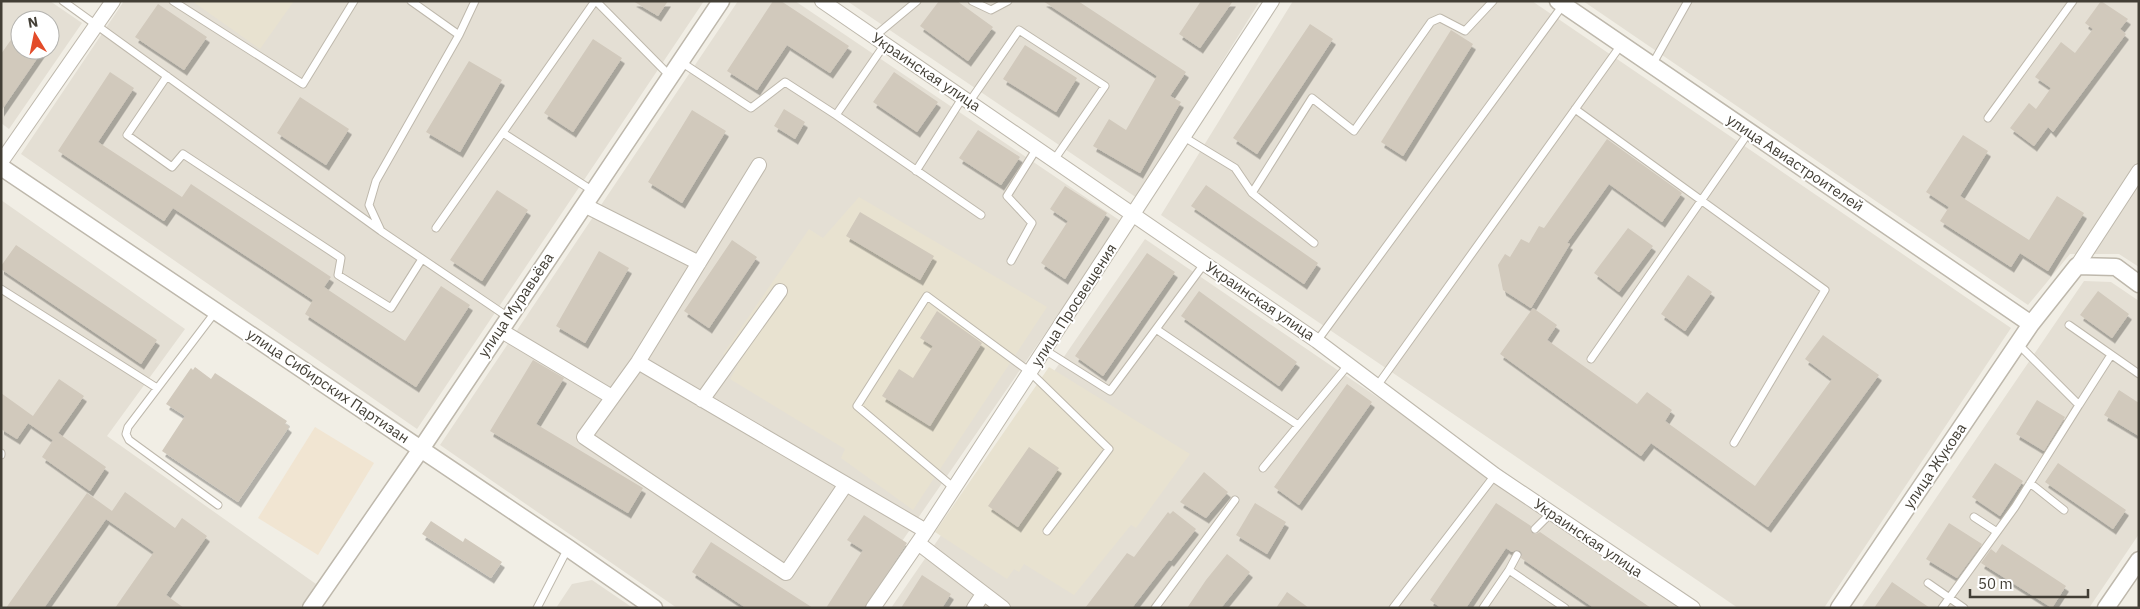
<svg xmlns="http://www.w3.org/2000/svg" width="2140" height="609" font-family="'IBM Plex Sans',sans-serif">
<defs>
<filter id="shadow"><feDropShadow dx="3" dy="5.5" stdDeviation="0" flood-color="#0004"/></filter>
</defs>
<rect width="100%" height="100%" fill="#f1eee5"/>
<!-- residential -->
<path fill="#e4dfd4" fill-rule="evenodd" d="M1,1h49l32,22 -73,106 -8,-6zM20,20h30v30h-30z
M124,1h580l-287,428 -396,-275z
M738,1h57l327,221 -266,386h-179l-237,-163z
M847,1h413l-123,197z
M1293,1h239l479,327 -187,280h-86l-577,-393z
M1583,1h556v266l-20,-13h-49l-42,51z
M1,200l184,129 -78,107 209,148 -16,24h-299z
M1145,239l542,369h-796z
M2084,281l27,1 28,19v233l-50,74h-228z
M592,580l41,28h-77l16,-24z"/>
<!-- commercial -->
<path fill="#f1e5d2" d="M315,427l59,36 -56,92 -60,-37z"/>
<!-- education -->
<path fill="#e8e2d0" d="M192,1h102l-34,48z
M859,197l188,110 -134,203 -72,-52 4,-9 -115,-70 8,-14 -15,-11 86,-125 14,9z
M1049,367l141,87 -54,74 -5,-3 -57,70 -50,-31 -5,8 -5,-3 -7,10 -72,-47z"/>
<!-- building -->
<path fill="#d1c9bc" filter="url(#shadow)" d="M633,1h35l-10,15z
M773,1h8l68,45 -19,27 -43,-28 -30,45 -30,-19z
M939,1h18l36,26 -25,34 -48,-35z
M1043,1h35l108,71 -16,24 11,6 -41,71 -47,-27 16,-27 17,11 31,-54z
M1201,1h32l-33,47 -21,-14z
M2101,1l27,18 -8,10 6,5 -73,98 -5,-5 -14,19 -24,-18 19,-25 7,6 15,-21 -16,-11 26,-35 14,11 18,-24 -8,-6z
M158,4l49,33 -23,33 -49,-33z
M1310,24l23,15 -76,115 -24,-16z
M20,27v23h23l-42,61v-57z
M1451,30l22,14 -70,112 -22,-14z
M593,39l29,19 -49,74 -29,-19z
M1025,45l52,33 -21,34 -53,-33z
M469,61l33,19 -42,72 -34,-20z
M110,72l24,16 -36,54 84,55 9,-13 140,93 -7,10 81,54 36,-55 29,19 -54,82 -111,-73 8,-14 -140,-92 -9,13 -106,-70z
M894,72l44,30 -21,30 -44,-30z
M300,97l49,32 -23,36 -49,-32z
M784,109l21,13 -10,17 -21,-13z
M692,110l34,21 -44,72 -34,-21z
M978,130l42,27 -19,28 -42,-27z
M1963,135l25,16 -28,45 69,44 28,-44 27,17 -36,58 -28,-18 -9,14 -71,-46 9,-14 -23,-15z
M1607,139l75,54 -20,29 -53,-38 -42,59 3,1 -39,64 -28,-18 -5,-25 7,-11 5,3 11,-18 8,4 10,-17 5,2z
M1206,185l112,78 -14,21 -113,-78z
M1065,186l42,27 -42,66 -24,-16 27,-42 -18,-12z
M497,190l31,20 -46,71 -32,-21z
M860,212l74,44 -14,24 -74,-44z
M1628,228l25,18 -34,46 -25,-19z
M732,240l25,17 -48,71 -25,-17z
M16,245l141,95 -16,24 -140,-95v-3z
M599,251l30,17 -44,75 -29,-17z
M1147,253l28,19 -72,104 -28,-20z
M1688,275l24,17 -27,39 -24,-17z
M1199,291l98,71 -18,24 -98,-70z
M2098,291l31,23 -17,24 -32,-23z
M1533,308l24,17 -10,15 90,64 10,-12 25,18 -7,11 90,65 77,-107 -27,-20 18,-24 56,40 -111,152 -117,-84 -10,13 -141,-102z
M937,311l45,32 -52,83 -48,-30 17,-27 14,9 20,-32 -13,-8z
M533,360l31,18 -28,46 107,64 -15,25 -138,-82z
M195,367l16,12 4,-6 72,48 -2,3 4,3 -51,75 -76,-51 23,-35 -19,-12 25,-36 2,2z
M59,379l25,17 -26,37 48,34 -16,24 -48,-34 11,-17 -25,-17z
M1347,384l25,18 -73,103 -25,-18z
M2119,390l20,13v33l-35,-21z
M1,393l32,23 -16,23 -16,-10z
M2037,400l28,17 -21,34 -28,-17z
M1029,447l30,21 -41,59 -30,-21z
M1995,463l28,18 -23,35 -28,-19z
M2058,463l68,47 -13,19 -68,-47z
M1204,472l24,20 -22,26 -26,-16z
M125,492l50,36 7,-10 25,18 -41,59 18,13h-69l39,-56 -48,-33 5,-7 -67,96h-38l81,-115 25,18z
M1255,503l31,19 -19,32 -31,-19z
M1496,503l35,23 1,7 4,1 4,-2 111,76h-57l-73,-50 1,-4 -2,-3 -4,-1 -4,2 -6,-4 -40,60h-25l-11,-8z
M1173,511l23,18 -25,32 -2,-1 -37,48h-47l42,-55 7,4 34,-45 2,2z
M864,515l43,28 -43,65h-38l37,-58 -16,-10z
M431,521l32,21 2,-4 37,24 -11,16 -69,-44z
M1949,523l33,21 -25,34 -31,-19z
M711,542l102,66h-67l-54,-36z
M2002,544l64,42 -14,22 -71,-45 10,-14 5,4z
M1227,554l23,18 -29,36h-34l19,-28z
M922,575l29,19 -9,14h-41z
M1892,582l38,26h-56z
M1287,592l22,16h-33z"/>
<g fill="none" stroke-linecap="round" stroke-linejoin="round">
<defs>
<path id="service" d="M63,1l318,230
M173,1l130,83 51,-83
M411,1l48,34
M475,1l-16,34 -83,146 -7,24 12,26 127,86
M596,1l74,75
M972,1l19,9 17,-9
M875,36l42,-35
M681,62l70,46 34,-26 51,33 49,-71
M1652,65l36,-64
M167,76l-40,59 45,32 11,-13 158,104 -3,17 53,33 31,-49
M970,101l49,-71 86,56 -51,74
M1575,109l250,181 -91,153
M836,115l145,100
M1988,118l85,-117
M503,133l90,58
M1184,137l51,31 17,25 62,50
M916,171l47,-74
M1252,193l60,-95 42,33 77,-109 9,-4 25,13 28,-30
M436,228l159,-227
M1011,261l21,-38 -25,-27 30,-48
M1204,264l-48,65 142,96
M1,289l156,99
M216,311l-88,116 -2,7 3,6 89,65
M2069,325l70,49
M1317,341l246,-336
M1045,350l65,41 46,-62
M1591,359l158,-227
M1377,386l244,-341
M2079,405l32,-50
M1,453v2
M1263,468l86,-104
M2030,483l34,27
M954,488l-97,-82 70,-110 103,76 79,77 -62,82
M1974,517l23,15
M1535,529l16,-16
M1509,570l8,-15
M1928,583l36,25
M537,608l31,-60
M1155,608l80,-108
M1393,608l102,-133
M1483,608l26,-38 56,38
M1942,608l73,-101 64,-102 -61,-61"/>
<path id="minor" d="M822,1l495,340 178,134 198,133
M1,162l112,-161
M759,165l-121,197 -54,75 202,136 60,-89
M584,205l115,58
M2077,266l62,-95
M500,330l112,67
M638,362l288,169
M702,400l78,-109
M918,543l85,65
M873,608l53,-77 346,-530
M974,608l9,-14"/>
<path id="tertiary" d="M1558,1l473,323
M1,167l567,381 86,60
M311,608l110,-159 300,-448
M1839,608l192,-284 46,-58 39,1 23,17
M2106,608l33,-48"/>
</defs>
<!-- service casing -->
<use href="#service" stroke="#beb8ac" stroke-width="9"/>
<!-- minor casing -->
<use href="#minor" stroke="#beb8ac" stroke-width="16"/>
<!-- tertiary casing -->
<use href="#tertiary" stroke="#beb8ac" stroke-width="19"/>
<!-- service -->
<use href="#service" stroke="#fff" stroke-width="7"/>
<!-- minor -->
<use href="#minor" stroke="#fff" stroke-width="14"/>
<!-- tertiary -->
<use href="#tertiary" stroke="#fff" stroke-width="16"/>
</g>
<g text-anchor="middle" stroke-width="4" stroke-linejoin="round" paint-order="stroke">
<!-- street labels -->
<g font-size="15" fill="#423e35" stroke="#fff">
<text transform="translate(926 72) rotate(34)" y="5">Украинская улица</text>
<text transform="translate(1795 163) rotate(34)" y="5">улица Авиастроителей</text>
<text transform="translate(1260 301) rotate(34)" y="5">Украинская улица</text>
<text transform="translate(516 305) rotate(-56)" y="5">улица Муравьёва</text>
<text transform="translate(1074 305) rotate(-57)" y="5">улица Просвещения</text>
<text transform="translate(328 386) rotate(34)" y="5">улица Сибирских Партизан</text>
<text transform="translate(1935 466) rotate(-56)" y="5">улица Жукова</text>
<text transform="translate(1588 538) rotate(34)" y="5">Украинская улица</text>
</g>
</g>
<!-- border -->
<rect width="2140" height="609" fill="none" stroke="#423e35" stroke-width="5"/>
<!-- north arrow -->
<g transform="translate(35 35) rotate(350)"><circle r="24" fill="#ffffff" stroke="#b3b2ae"/>
<path d="M0-4L9 19L0 12L-9 19Z" fill="#e34c2a"/>
<text y="-8" font-size="14" font-weight="bold" text-anchor="middle" fill="#423e35">N</text>
</g>
<!-- scale -->
<path d="M1970 589v8h118v-8" fill="none" stroke="#423e35" stroke-width="2.5"/>
<text x="1978" y="589" font-size="15" fill="#423e35" stroke="#ffffff" stroke-width="4" paint-order="stroke">50 m</text>
</svg>
